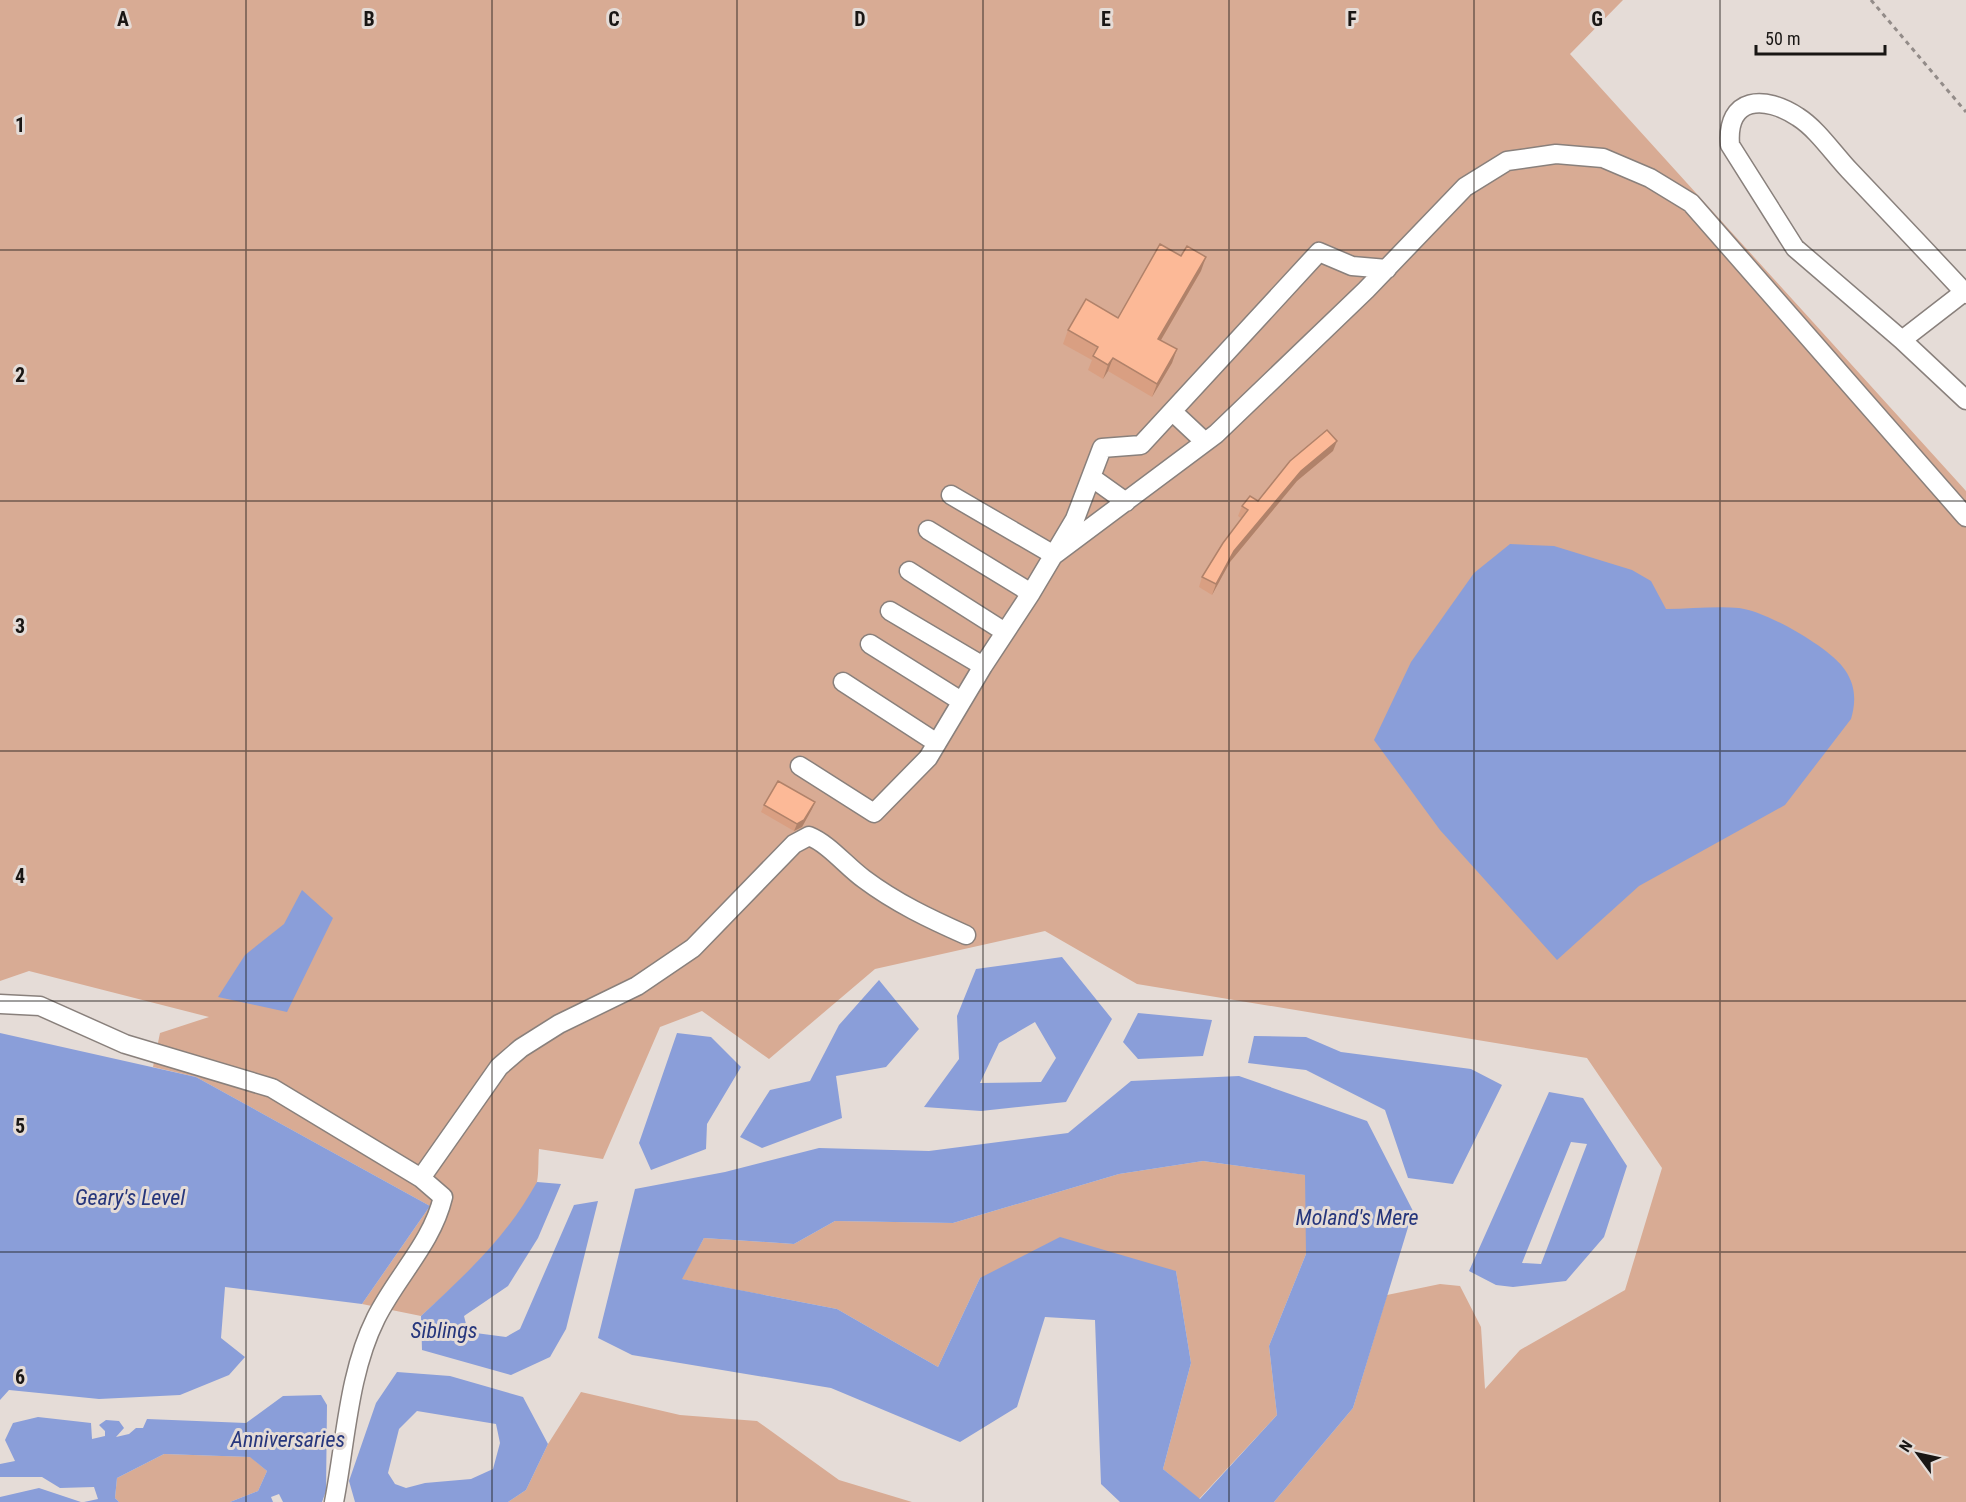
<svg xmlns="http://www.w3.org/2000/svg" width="1966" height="1502" font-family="'Roboto Condensed',sans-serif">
<rect width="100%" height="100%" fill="#e5dcd7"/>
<!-- green -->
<path fill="#d8ab94" d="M0,0h1623l-53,54 396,437v1011h-692l79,-94 34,-113 53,-11 20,2 21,41 4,62 35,-39 105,-60 37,-122 -75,-110 -450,-74 -92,-53 -170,38 -106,90 -67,-48 -42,16 -57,132 -64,-10c-1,10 0,23 -2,33 -14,45 -81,102 -116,134l-59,-12 68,-98 -234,-129 -43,-10 7,-34 49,-16 -180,-46 -29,10z
M1203,1161l103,14v79l-37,92 8,69 -78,84 -36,-30 28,-106 -15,-92 -196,7 -42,89 -101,-58 -156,-30 23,-41 90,6 41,-23 118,2 166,-49z
M581,1392l99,23 77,6 82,59 73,22h-404l18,-12 22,-46z
M164,1454l87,3 16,14 -9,20 -28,11h-111l-4,-4 2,-20z"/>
<!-- water -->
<path fill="#8a9ed9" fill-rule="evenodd" d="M1510,544l44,2 78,24 19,11 15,28c24,0 50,-3 73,-1 27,3 92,40 106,62 11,16 11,32 6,49l-66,86 -146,81 -82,74 -117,-130 -66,-90 37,-78 63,-89z
M302,890l31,28 -46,94 -69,-15 27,-42 39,-31z
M1062,957l50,62 -46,83 -85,9 -57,-4 35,-48 -2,-43 19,-47zM1035,1022l21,36 -15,24 -61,1 19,-40z
M879,980l40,49 -33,38 -50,9 6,42 -80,30 -22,-11 30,-47 40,-9 29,-56z
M1138,1013l74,7 -9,36 -65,3 -15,-17z
M0,1033l196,44 234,129 -68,98 -137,-17 -4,51 24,19 -16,18 -49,20 -81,4 -90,-9 -9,10z
M677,1033l34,4 30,30 -34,57 -1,25 -55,21 -12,-27z
M1254,1036l52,1 35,15 130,17 31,16 -49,99 -45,-6 -23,-68 -79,-40 -58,-7z
M1239,1076l128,45 46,90 -60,197 -79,94h-154l-19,-18 -6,-164 -50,-3 -28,90 -57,35 -129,-54 -199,-33 -34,-17 37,-149 90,-17 94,-24 110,3 139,-18 63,-52zM1203,1161l102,14 1,79 -37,92 8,69 -77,84 -37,-30 28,-106 -15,-92 -116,-34 -80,41 -42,89 -101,-58 -155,-30 22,-41 90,6 41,-23 118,2 166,-49z
M1549,1092l34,6 44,68 -23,71 -38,44 -53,6 -17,-2 -27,-14zM1571,1142l16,2 -46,120 -19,-1z
M537,1182l24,2 -23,54 -30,48 -44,30 4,16 38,5 14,-8 54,-124 24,-4 -32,128 -16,28 -39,18 -89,-25 -1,-34c46,-43 85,-78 116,-134z
M397,1372l53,4 73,21 25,47 -22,46 -18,12h-153l-6,-21 27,-78zM417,1411l79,13 4,19 -7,26 -22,10 -46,4 -19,5 -11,-4 -7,-11 11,-44z
M321,1395l6,10 -1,86 -4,11h-39l-4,-8 -8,3 2,5h-43l28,-11 9,-20 -17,-14 -86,-3 -47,24 -2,20 4,4h-35l14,-3 -4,-12 -34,1 -18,-11h-42v-13l15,-3 -10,-21 8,-17 25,-6 53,6 1,16 13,-3v-5l-6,-6 7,-5 13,1 5,7 -8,9 13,-3 7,-6h7l4,-9 99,4 37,-27z
M39,1488l42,14h-81v-5z"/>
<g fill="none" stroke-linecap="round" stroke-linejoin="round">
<defs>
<path id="minor" d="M1966,294c-39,-42 -78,-83 -117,-124 -16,-17 -32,-41 -51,-53 -33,-22 -72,-21 -68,28l65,103 107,92 64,60
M1902,340l62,-48
M1173,412l32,30
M1091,477l35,25
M951,495l103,60
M928,530l103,63
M1054,555l162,-121 150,-144 99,-103 42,-26 49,-7 47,4 47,20 41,25 275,314
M909,571l96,61
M890,611l93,55 48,-73 44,-74 27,-71 39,-3 178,-193 33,14 35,3
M870,644l91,57
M843,682l94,61
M800,766l74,47 54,-55 55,-92
M0,1004l40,2 85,38 147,44 149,90 22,19c-11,46 -46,79 -67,121 -28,56 -30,123 -42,184
M421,1178l78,-111 22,-19 38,-24 78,-38 56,-38 101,-104 15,-8c20,8 37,30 55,43 32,24 66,40 102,56"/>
</defs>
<!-- minor casing -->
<use href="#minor" stroke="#89807c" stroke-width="21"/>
<!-- path -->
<path stroke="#938c89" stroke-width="3" stroke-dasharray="4.5 4.5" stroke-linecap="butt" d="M1871,0l95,112"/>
<!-- minor -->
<use href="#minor" stroke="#fff" stroke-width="18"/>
</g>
<!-- wall -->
<path fill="#d99f82" d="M1201,271l-40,69 16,9 -5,14 -20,34 -44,-26 -5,8 -15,-9 4,-10 -29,-16 5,-14 50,-12z
M1333,451l-36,30 -67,81 -18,33 -13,-8 3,-10 40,-58 -4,-3 4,-10 16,-5z
M764,805l48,4 -10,18 -8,4 -33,-19z"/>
<!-- shaded-wall -->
<path fill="#b0826a" d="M1206,257l-5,14 -47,81 4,-13z
M1177,349l-5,14 -20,34 5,-13z
M1113,358l-5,13 -5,8 5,-14z
M1337,441l-4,10 -36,30 -67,81 -18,33 4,-11 18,-33 67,-80z
M815,802l-3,7 -10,18 -8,4 3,-7z"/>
<!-- building -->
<path fill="#fcb997" stroke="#b0826a" stroke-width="1.5" d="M1160,244l21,12 6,-10 19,11 -48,82 19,10 -20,35 -44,-26 -5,7 -15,-9 5,-9 -30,-17 18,-31 32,19z
M1327,430l10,11 -36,30 -67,80 -18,33 -14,-7 21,-34 25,-33 -6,-4 8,-10 8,5 32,-40z
M778,781l37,21 -11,18 -7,4 -33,-19z"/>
<!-- grid -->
<path fill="none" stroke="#191614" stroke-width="1.5" stroke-opacity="0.55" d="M246,0v1502M492,0v1502M737,0v1502M983,0v1502M1229,0v1502M1474,0v1502M1720,0v1502M0,250h1966M0,501h1966M0,751h1966M0,1001h1966M0,1252h1966"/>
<g text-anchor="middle" stroke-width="6" stroke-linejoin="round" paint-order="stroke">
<!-- water labels -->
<g font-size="22" font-style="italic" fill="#26367c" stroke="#e5dcd7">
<text x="130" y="1205">Geary's Level</text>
<text x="1357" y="1225">Moland's Mere</text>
<text x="444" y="1338">Siblings</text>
<text x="288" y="1447">Anniversaries</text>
</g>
</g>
<g font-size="20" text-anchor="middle" font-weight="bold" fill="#191614" stroke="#e5dcd7" stroke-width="6" stroke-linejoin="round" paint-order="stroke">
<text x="123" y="26">A</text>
<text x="369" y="26">B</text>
<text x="614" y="26">C</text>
<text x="860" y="26">D</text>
<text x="1106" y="26">E</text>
<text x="1352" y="26">F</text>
<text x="1597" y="26">G</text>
<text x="20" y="132">1</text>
<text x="20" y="382">2</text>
<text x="20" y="633">3</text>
<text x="20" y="883">4</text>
<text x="20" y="1133">5</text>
<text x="20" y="1384">6</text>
</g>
<!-- north arrow -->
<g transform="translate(1918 1454) rotate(303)" stroke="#e5dcd7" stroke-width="4.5" paint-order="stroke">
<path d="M0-4.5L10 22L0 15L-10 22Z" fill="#191614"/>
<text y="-9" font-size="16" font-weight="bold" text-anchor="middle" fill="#191614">N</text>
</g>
<!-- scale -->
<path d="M1756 45v9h129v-9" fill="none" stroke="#191614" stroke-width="3"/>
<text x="1765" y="45" font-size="18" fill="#191614" stroke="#e5dcd7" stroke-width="4.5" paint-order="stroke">50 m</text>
</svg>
